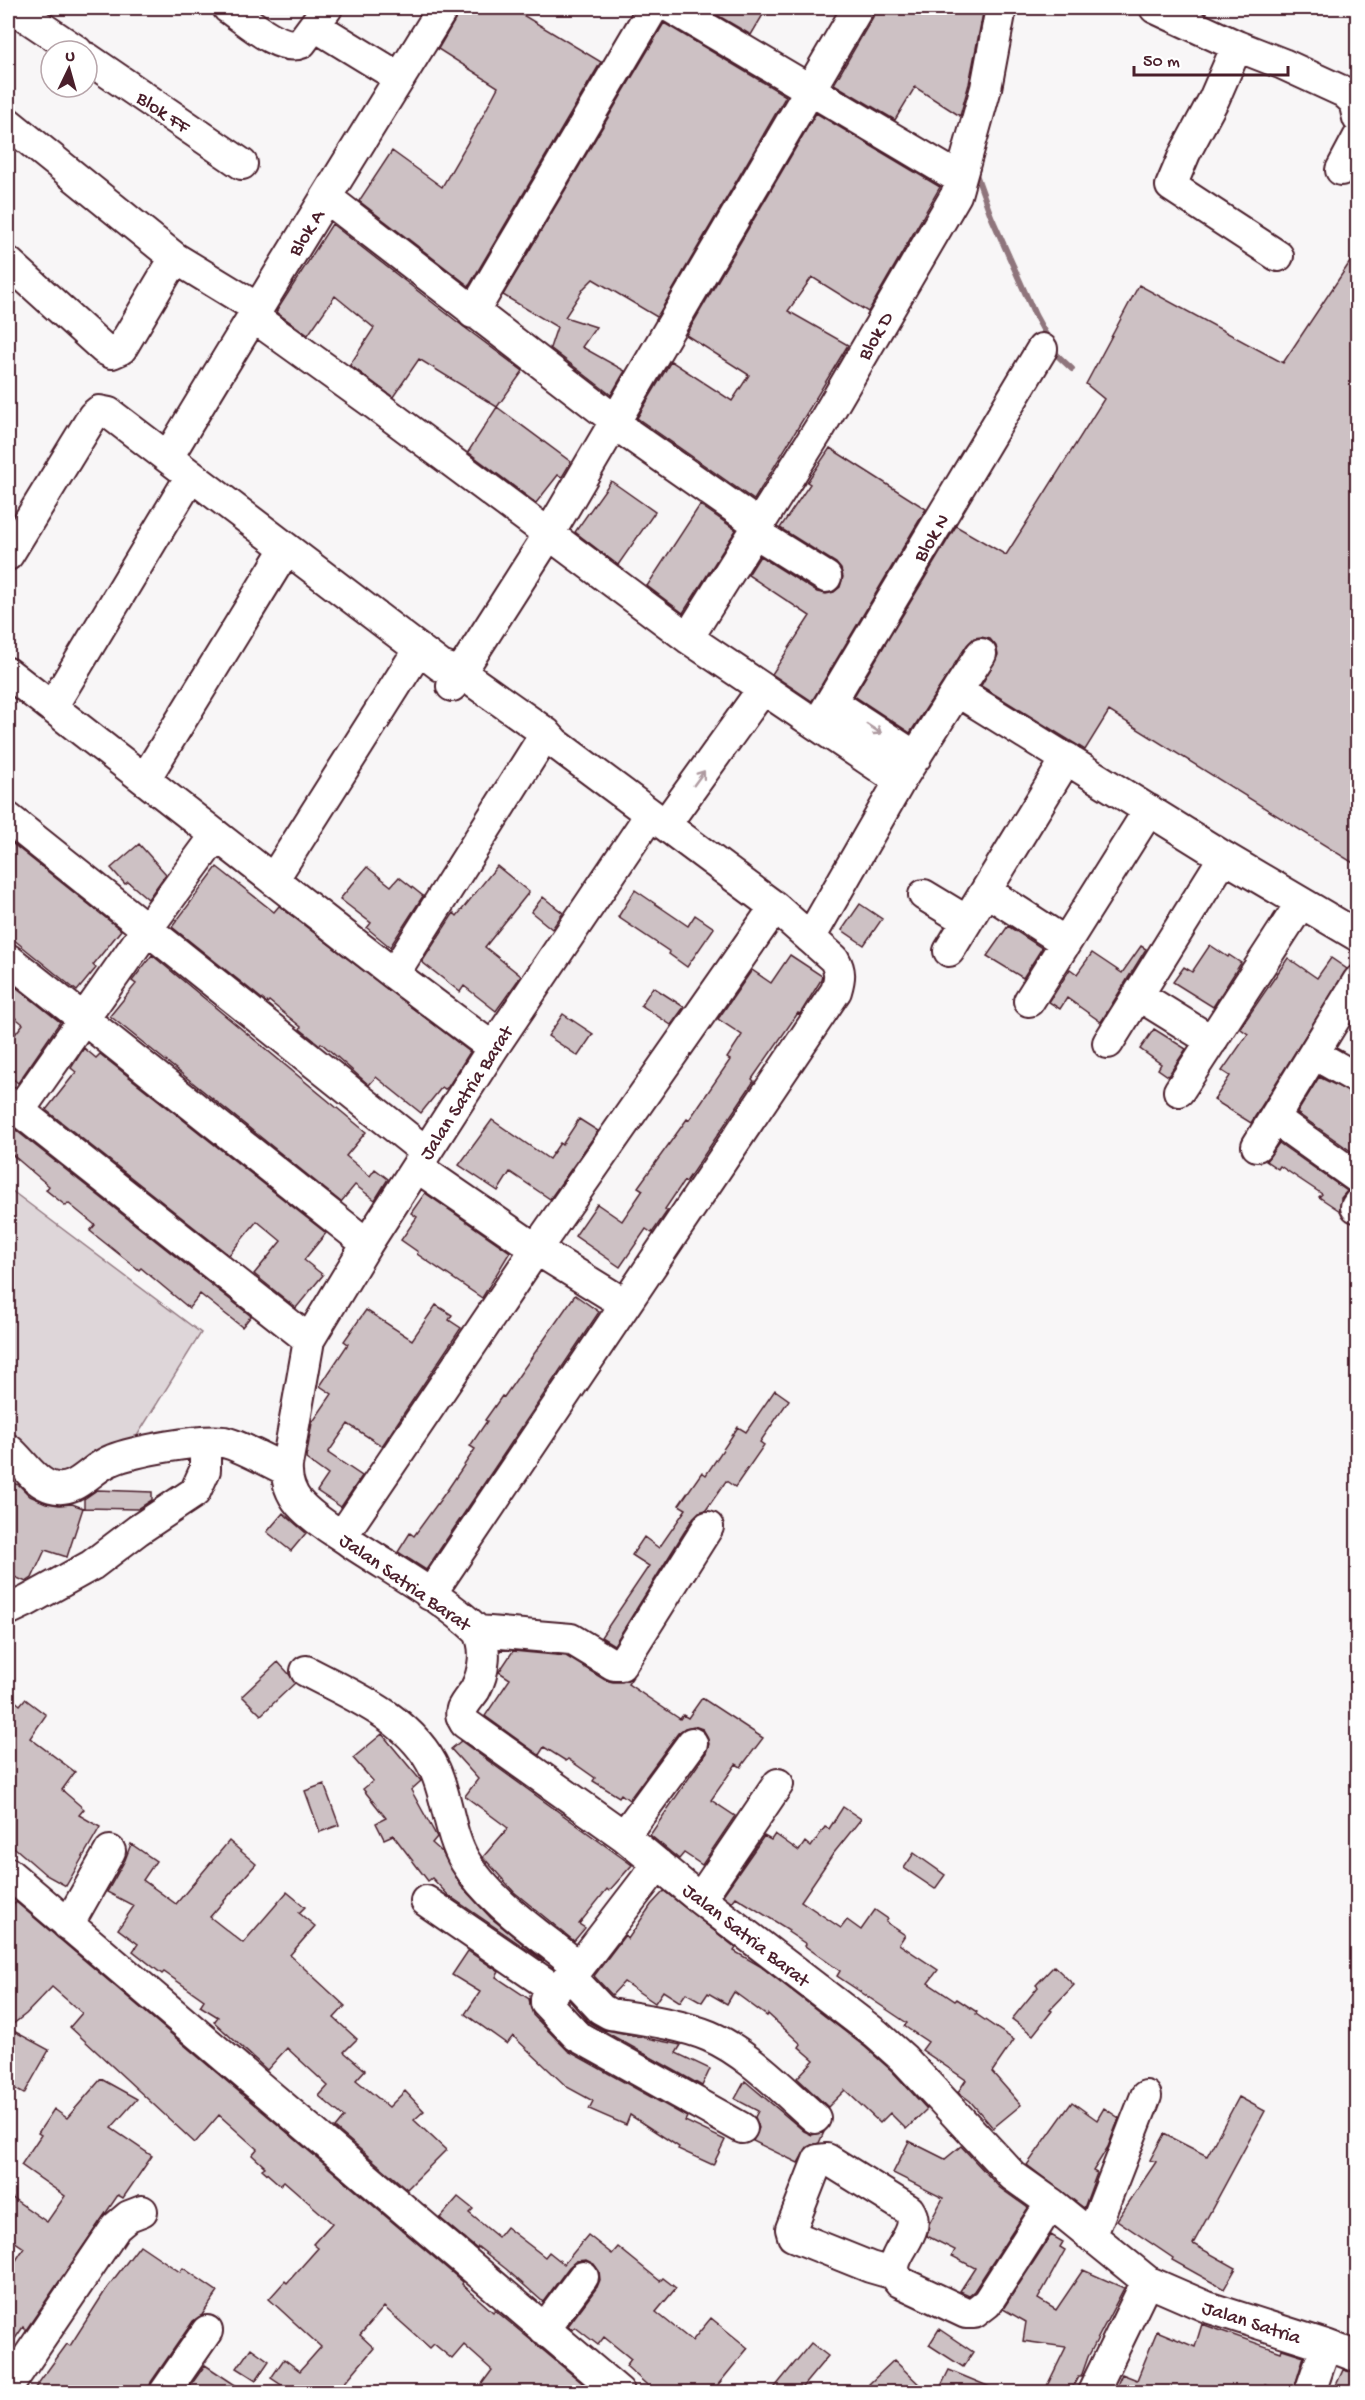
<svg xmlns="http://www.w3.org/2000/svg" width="1365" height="2400" font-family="'Gochi Hand',sans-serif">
<rect width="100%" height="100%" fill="#f8f6f7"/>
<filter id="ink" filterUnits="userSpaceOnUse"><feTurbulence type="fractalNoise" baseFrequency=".0167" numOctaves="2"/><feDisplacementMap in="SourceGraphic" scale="12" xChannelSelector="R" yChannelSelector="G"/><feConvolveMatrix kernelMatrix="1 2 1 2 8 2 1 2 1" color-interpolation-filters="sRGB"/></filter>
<g filter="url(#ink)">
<!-- green -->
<path fill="#ded6d9" stroke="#947a82" stroke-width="1.5" d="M8,1188l193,145 -69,111 -56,28 -28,2 -40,-35z"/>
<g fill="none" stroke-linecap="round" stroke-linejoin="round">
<!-- stream -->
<path stroke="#8f747b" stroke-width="6" d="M978,169l-2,5 15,42 44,99 22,40 15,14"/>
</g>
<!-- building -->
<path fill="#cdc1c4" stroke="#4a1f2b" stroke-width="1.5" d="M462,8h62l-3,6 80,48 -132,224 -110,-85 33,-50 50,36 37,-64 19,-36 -60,-38z
M705,8h62l-16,27z
M875,8h109l-15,76 -9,32 -45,-29 -20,33 -61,-36 39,-67z
M664,23l122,73 -129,221 -64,-38 -9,9 -19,29 31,10 -14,20 43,24 -14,24 -61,-47 7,-21 -54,-32z
M816,113l124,74 -72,125 -56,-35 -24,34 60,34 -94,155 -117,-82 34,-57 61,40 17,-26 -63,-40z
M332,224l132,103 59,44 -26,36 -78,-48 -26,38 -43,-32 24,-37 -39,-32 -27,39 -32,-23z
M1358,250v616l-249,-155 -24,39 -104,-64 17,-31 -2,-9 -6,-7 -9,-2 -7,1 -7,7 -57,88 -56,-37 102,-170 50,29 98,-156 -18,-15 53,-99 144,78z
M497,407l74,55 -9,15 -4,-2 -22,28 -68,-51z
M830,448l96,61 -114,192 -40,-27 38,-58 -62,-41 12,-19 57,36 9,2 8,-2 6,-5 3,-10 -2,-8 -5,-6 -56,-35 30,-44 -3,-2z
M611,481l44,31 -37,53 -43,-33z
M700,505l36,25 -53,83 -36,-27z
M8,840l113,90 -28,35 3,3 -19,23 -69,-56z
M139,844l27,30 -18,25 -20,-17 -3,2 -14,-16z
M497,866l32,26 -44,55 36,29 -25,35 -32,-25 -4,6 -38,-30 29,-45 3,-4 3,3z
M217,867l57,45 5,-6 191,146 -22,35 -3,2 -3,-2 -21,26 -45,-36 -7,8 -48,-42 -1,2 -20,-16 1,-2 -32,-26 -2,2 -95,-76z
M367,867l24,19 8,-9 24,19 -33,51 -23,-19 4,-5 -31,-24z
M635,890l53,36 7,-11 19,13 -27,39 -18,-13 1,-2 -52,-35z
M543,897l20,16 -11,16 -21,-17z
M860,904l22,15 -18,26 -22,-15z
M1008,926l34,22 -19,30 -36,-22z
M1210,945l18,12 1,-2 12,8 -28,44 -40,-25 11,-15 8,5z
M1141,946l5,3 -45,73 -34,-24 -7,11 -11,-7 21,-33 7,5 15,-21 30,20z
M152,955l214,177 -20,24 24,20 5,-7 13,10 -13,21 -20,-15 -14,17 -231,-186 26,-32 -4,-3z
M790,955l32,21 -1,4 -21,34 -2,-1 -46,66 2,2 -68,101 -2,-1 -19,28 3,1 -16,23 -6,-4 -26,38 -45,-31 22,-32 25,17 21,-31 -5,-3 49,-68 2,1 41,-60 -3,-2 15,-23 -24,-16 34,-49 19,13z
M1288,958l29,20 14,-20 16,11 -96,154 -37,-23 16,-24 -8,-5 26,-37 -7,-5v-2z
M8,981l52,41 -42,61 -10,-8v-32l15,-19 -15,-12z
M653,987l31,20 -13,18 -30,-20z
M563,1014l30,20 -15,22 -30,-20z
M1154,1029l32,20 -18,27 -10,-7 3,-5 -21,-15z
M84,1048l12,10 4,-4 226,179 -22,27 19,15 -27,33 -42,-34 27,-33 -24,-20 -28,34 -183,-145 30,-38 -5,-4z
M1319,1077l39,19v60l-61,-43z
M579,1119l19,12 -48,68 -40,-27 -12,19 -39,-26 33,-45 57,39 11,-16 2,2z
M8,1124l243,192 -9,11 -42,-33 -11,14 -48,-40 -2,2 -49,-39 5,-6 -27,-22 -2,3 -20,-16 3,-4 -41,-35z
M1279,1143l68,48 -6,7 -1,13 -21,-14 3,-3 -42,-28 -2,3 -12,-8z
M425,1193l85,59 -28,46 -65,-44 1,-2 -17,-12 16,-23 -6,-4z
M575,1295l24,17 -173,258 -28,-18 12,-19 4,3 34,-47 27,-40 -5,-3 17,-25 -2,-1 17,-24 2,1z
M436,1305l16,10 -3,5 12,8 -79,118 -34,-22 -20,29 34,23 -21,31 -24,-16 11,-16 -22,-16 6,-36 20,-29 -12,-8 28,-42 -4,-3 22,-31 46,30z
M775,1390l14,10 -29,42 4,3 -29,42 -9,-6 -20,29 -7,2 -6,6 -79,127 -13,-8 48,-71 -17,-11 12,-18 15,11 27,-39 -7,-4 23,-33 4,3 32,-48 8,5z
M8,1482l11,3 11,11 16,7 13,2 13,-1 11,4 -16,49 -22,-7 -13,28 -6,4 -18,-8z
M97,1490l55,2v8l-14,9 -54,-1v-9z
M283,1513l23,20 -15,18 -24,-19z
M513,1651l53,5 39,24 8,2h9l10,-4 -4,6 52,35 3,-4 5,3 14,-20 61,40 -22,29 -5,-3 -25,36 24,16 -33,49 -18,-12 -5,6 -29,-24 56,-82 3,-9 -2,-8 -4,-7 -9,-3 -9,2 -7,5 -49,67 -8,-6 -2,3 -26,-16 2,-3 -27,-19 -2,2 -22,-14 -5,8 -54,-39 25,-37 -11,-7z
M278,1662l11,12 6,9 -34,32 -19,-19z
M8,1695l12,10 5,-6 21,16 -16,23 45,34 -13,18 22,19 -5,6 21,12 -34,59 -20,-11 -38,-33z
M382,1734l39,47 -10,9 26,47 -5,6 10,9 19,34 30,32 53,43 -96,-66 -16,-17 -4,3 -35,-46 -9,4 -8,-16 10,-5 -23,-29 10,-8 -20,-23z
M461,1741l171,124 -23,26 -2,-2 -28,35 6,4 -11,13 -60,-49 -31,-35 25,-29 -43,-32 13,-17 -27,-30z
M324,1784l15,41 -19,7 -15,-41z
M843,1807l18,12 -28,35 -32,47 40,27 6,-8 14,10 14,-20 13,9 -2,3 19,13 -6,9 39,26 -10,13 27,18 2,-2 20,13 -1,2 38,26 -22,32 29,33 -28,23 -23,-27 -12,-9 8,-12 -44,-30 6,-8 -24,-16 3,-3 -70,-47 3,-5 -35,-25 1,-2 -18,-12 1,-2 -53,-33 -4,5 -9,-7 41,-59 7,4 4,-6 24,17 6,-9 6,5 14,-20 4,2z
M229,1841l27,23 -46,53 33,26 44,-51 18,15 -6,6 16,13 -25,29 55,51 -11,12 23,21 -13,13 21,18 -9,10 33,27 16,-16 19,20 -10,9 32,30 -39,39 -72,-61 9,-11 -25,-21 9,-10 -41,-38 -20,22 -53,-48 4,-5 -18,-11 4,-6 -40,-28 -2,2 -29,-23 5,-7 -20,-15 16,-23 -27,-14 18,-32 6,-16 25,17 -13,19 33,24z
M914,1853l31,22 -10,14 -31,-21z
M664,1891l72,57 -2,3 26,15 105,81 27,24 35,38 -21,20 -16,-16 -10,10 -35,-33 -17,17 -31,-29 17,-18 -15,-13 2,-3 -33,-30 -1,2 -33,-24 -7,12 -19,-11 -6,9 -16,-9 -6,9 -17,-11 -8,12 -31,-21 -12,13 -18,-19 31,-41 3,4 23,-34z
M16,1902l447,380 -1,2 31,28 2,-2 98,82h-117l16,-22 -28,-25 -12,14 -18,-15 -4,4 -46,-41 -24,28 14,13 -37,44h-45l-21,-14 13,-19 16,12 21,-24 -52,-48 16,-18 2,2 31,-35 -5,-4 19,-21 -48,-42 -4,4 -18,-16 3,-2 -13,-12 5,-6 -38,-34 -24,28 -125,-116 12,-14 -30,-26 -26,27 -18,14 41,22 -25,44 -16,-9v-174z
M468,1951l31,21 -3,5 33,22 4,16 35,36 119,66 -2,4 40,19 -12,25 -35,-16 1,-2 -49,-32 -4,10 -37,-16 4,-8 -26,-14 -54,-51 -6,8 -42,-30 15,-22 -28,-17z
M1054,1966l20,19 -24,25 2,1 -19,24 -21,-16 26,-32 -2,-2z
M569,2000l19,21 14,8 79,16 -5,8 34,16 -8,17 -114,-64z
M101,2079l36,20 -26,29 41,28 -29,42 -5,-3 -92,135 -3,-3 -15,22v-76l16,-25 -16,-11v-42l39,27 18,-26 -44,-31 20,-30 -3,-2 16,-24 13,9z
M745,2081l59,50 8,4 12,-3 -5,11 -12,4 -9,16 -45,-22 6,-13 -4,-11 3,-6 -23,-12z
M1239,2097l26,14 -72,133 43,24 -12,21 -52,-29 1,-2 -56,-38 39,-58 -6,-2 14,-26 43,22z
M1072,2102l25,18 7,-12 15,10 -11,29 -15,24 4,2 -13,35 -57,-43z
M909,2141l36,18 16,-13 39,42 28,20 -54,83 -5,4 -9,-4 15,-23 -23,-12 3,-6 -28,-14 2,-12 14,-26 -50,-25z
M458,2197l15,12 -4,4 29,24 8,-10 39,30 4,-5 15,12 24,-29 24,19 6,-7 42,34 3,-3 13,10 -20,24 36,29 19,-23 37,30 -36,44h-57l-29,-26 5,-7 -27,-22 -6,8 -23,-18 -2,3 -5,-4 29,-39 3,-7 -1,-9 -5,-7 -8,-4 -10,1 -7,6 -26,35 -37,-33 -28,-22 -1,2 -37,-31z
M1051,2235l12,7 -3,5 5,3 -27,49 18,11 27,-40 41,18 -36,69 -7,20h-3l-8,15h-26l22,-45 -43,-6 3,-19 -23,-13z
M140,2245l40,27 3,-4 35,24 -16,23 -9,6 -42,61 -3,10h-116l35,-48 3,2 37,-58z
M1202,2324l79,28 1,-3 22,7 -11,36 -28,-7 -2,7h-149l8,-18 15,6 20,-49 38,16z
M939,2329l34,23 -10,15 -34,-22z
M811,2343l17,13 -30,36h-27z
M251,2348l18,13 -13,19 -19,-12z
M894,2360l33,32h-50l-8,-8z
M205,2365l41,27h-60z
M949,2370l53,22h-64z
M1343,2370l15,4v18h-25z"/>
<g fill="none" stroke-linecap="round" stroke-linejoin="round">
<defs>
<path id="minor" d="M13,8l64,43
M228,8c18,12 52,44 73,35l26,-35
M672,8l287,170
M1155,8l82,38 -23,53 -29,54 -14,33 107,70
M315,26l85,52
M1237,46l46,18 61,28 10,9 4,17
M87,58l155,106
M8,123l167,135 82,50
M1341,170l17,-32
M327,198l289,223 13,13 123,86 10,17 64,40
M8,262l96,87 8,4 9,-4 54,-91
M473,313l180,-305
M252,316l124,89 312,233 212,143
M168,457c90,-151 183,-300 275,-449
M8,555l85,-139 6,-5 10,2 332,253 20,7 85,60 9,10 220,164 59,52c7,12 6,19 2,32l-406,604
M688,638l133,-212 135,-231 30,-107 15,-80
M8,673l386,301 99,74
M452,686l97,-152 309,-526
M957,691l24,-37
M832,702l84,55
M52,707l139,-231
M817,725l225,-376
M145,779l141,-230
M650,815l-157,233 -126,196 -58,96 -22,125c-1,14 3,27 12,38 14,16 34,27 51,39 42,28 91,54 128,89 10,17 6,42 -3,59 -4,6 -10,12 -13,19 -2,6 0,9 3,14l159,113 76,63 176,135 28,25 109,117 38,27 96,78 60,26 119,38 32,12
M8,818l418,334
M665,825l97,-135
M273,880l146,-231
M986,891l79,51
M924,895l43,26
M810,938l90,-157 57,-90 267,166 134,79
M949,951l118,-193
M8,959l359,285
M394,974l152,-241
M1138,995l74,46
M1029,1001l120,-191
M1108,1043l116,-186
M1314,1054l44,25
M1179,1091l122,-188
M8,1102l301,238
M19,1111l128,-182 69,-94
M1274,1118l84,60
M1257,1146l101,-165
M417,1167l119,82 89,55
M1356,1207l2,-3
M8,1449c14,11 26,34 44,38 25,7 38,-19 60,-27 22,-9 88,-21 112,-18 15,3 47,21 62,28
M342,1536l194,-287 239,-342
M8,1610l19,-9 65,-36 46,-35 57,-38 10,-22v-15l-4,-12
M478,1631l93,8 43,26h7l87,-138
M306,1671c47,25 106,48 129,99 13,29 14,64 30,91 25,42 77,75 114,106
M624,1836l68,-93
M658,1864l-79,103 -33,32v4l31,33 165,92
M8,1873l611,519
M700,1899l78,-115
M426,1901l128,88
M68,1925l42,-74
M570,1976l31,33 9,5c31,5 71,10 99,22 38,16 75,55 106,82
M1091,2237l55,-141
M894,2274l-24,-7 -77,-31 -2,-7 27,-69 9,-1 82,51c17,25 -31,48 -9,72l66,31h8l13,-10 64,-100
M544,2329l39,-52
M8,2387l108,-160 13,-11 13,-5
M165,2392l42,-61
M1093,2392l54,-111
M1310,2392l16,-47"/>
</defs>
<!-- minor casing -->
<use href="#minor" stroke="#4a1f2b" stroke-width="34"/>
<!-- minor -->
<use href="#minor" stroke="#fff" stroke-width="30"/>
</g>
<!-- one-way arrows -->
<defs><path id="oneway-shaft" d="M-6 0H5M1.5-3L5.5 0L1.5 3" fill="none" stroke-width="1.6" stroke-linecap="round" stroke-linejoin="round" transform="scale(1.5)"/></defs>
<g stroke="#ae9aa0">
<use href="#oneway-shaft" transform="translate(874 729) rotate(33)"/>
<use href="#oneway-shaft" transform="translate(699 778) rotate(-54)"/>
</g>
</g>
<g text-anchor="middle" stroke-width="4.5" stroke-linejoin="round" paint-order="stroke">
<!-- street labels -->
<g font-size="20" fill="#4a1f2b" stroke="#fff">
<text transform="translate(164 111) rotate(34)" y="7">Blok FF</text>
<text transform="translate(305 232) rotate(-58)" y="7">Blok A</text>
<text transform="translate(874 335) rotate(-60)" y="7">Blok D</text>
<text transform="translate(930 537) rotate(-59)" y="7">Blok N</text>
<text transform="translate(465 1092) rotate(-57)" y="7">Jalan Satria Barat</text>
<text transform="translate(406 1581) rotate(35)" y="7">Jalan Satria Barat</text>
<text transform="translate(747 1934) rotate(38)" y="7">Jalan Satria Barat</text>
<text transform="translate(1252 2321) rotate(18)" y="7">Jalan Satria</text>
</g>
</g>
<!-- margin -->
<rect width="1365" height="2400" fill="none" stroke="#fff" stroke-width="30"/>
<rect x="15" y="15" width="1335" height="2370" fill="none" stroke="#4a1f2b" stroke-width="2" filter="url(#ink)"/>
<!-- north arrow -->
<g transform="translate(69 69) rotate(5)"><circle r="28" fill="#ffffff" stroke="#b7a5aa" stroke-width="1.5"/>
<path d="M0-4.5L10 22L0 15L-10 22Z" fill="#4a1f2b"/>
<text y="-9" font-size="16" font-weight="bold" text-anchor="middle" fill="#4a1f2b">U</text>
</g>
<!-- scale -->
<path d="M1134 66v9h154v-9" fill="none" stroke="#4a1f2b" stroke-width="3"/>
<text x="1143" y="66" font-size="18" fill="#4a1f2b" stroke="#ffffff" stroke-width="4.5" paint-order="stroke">50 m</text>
</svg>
